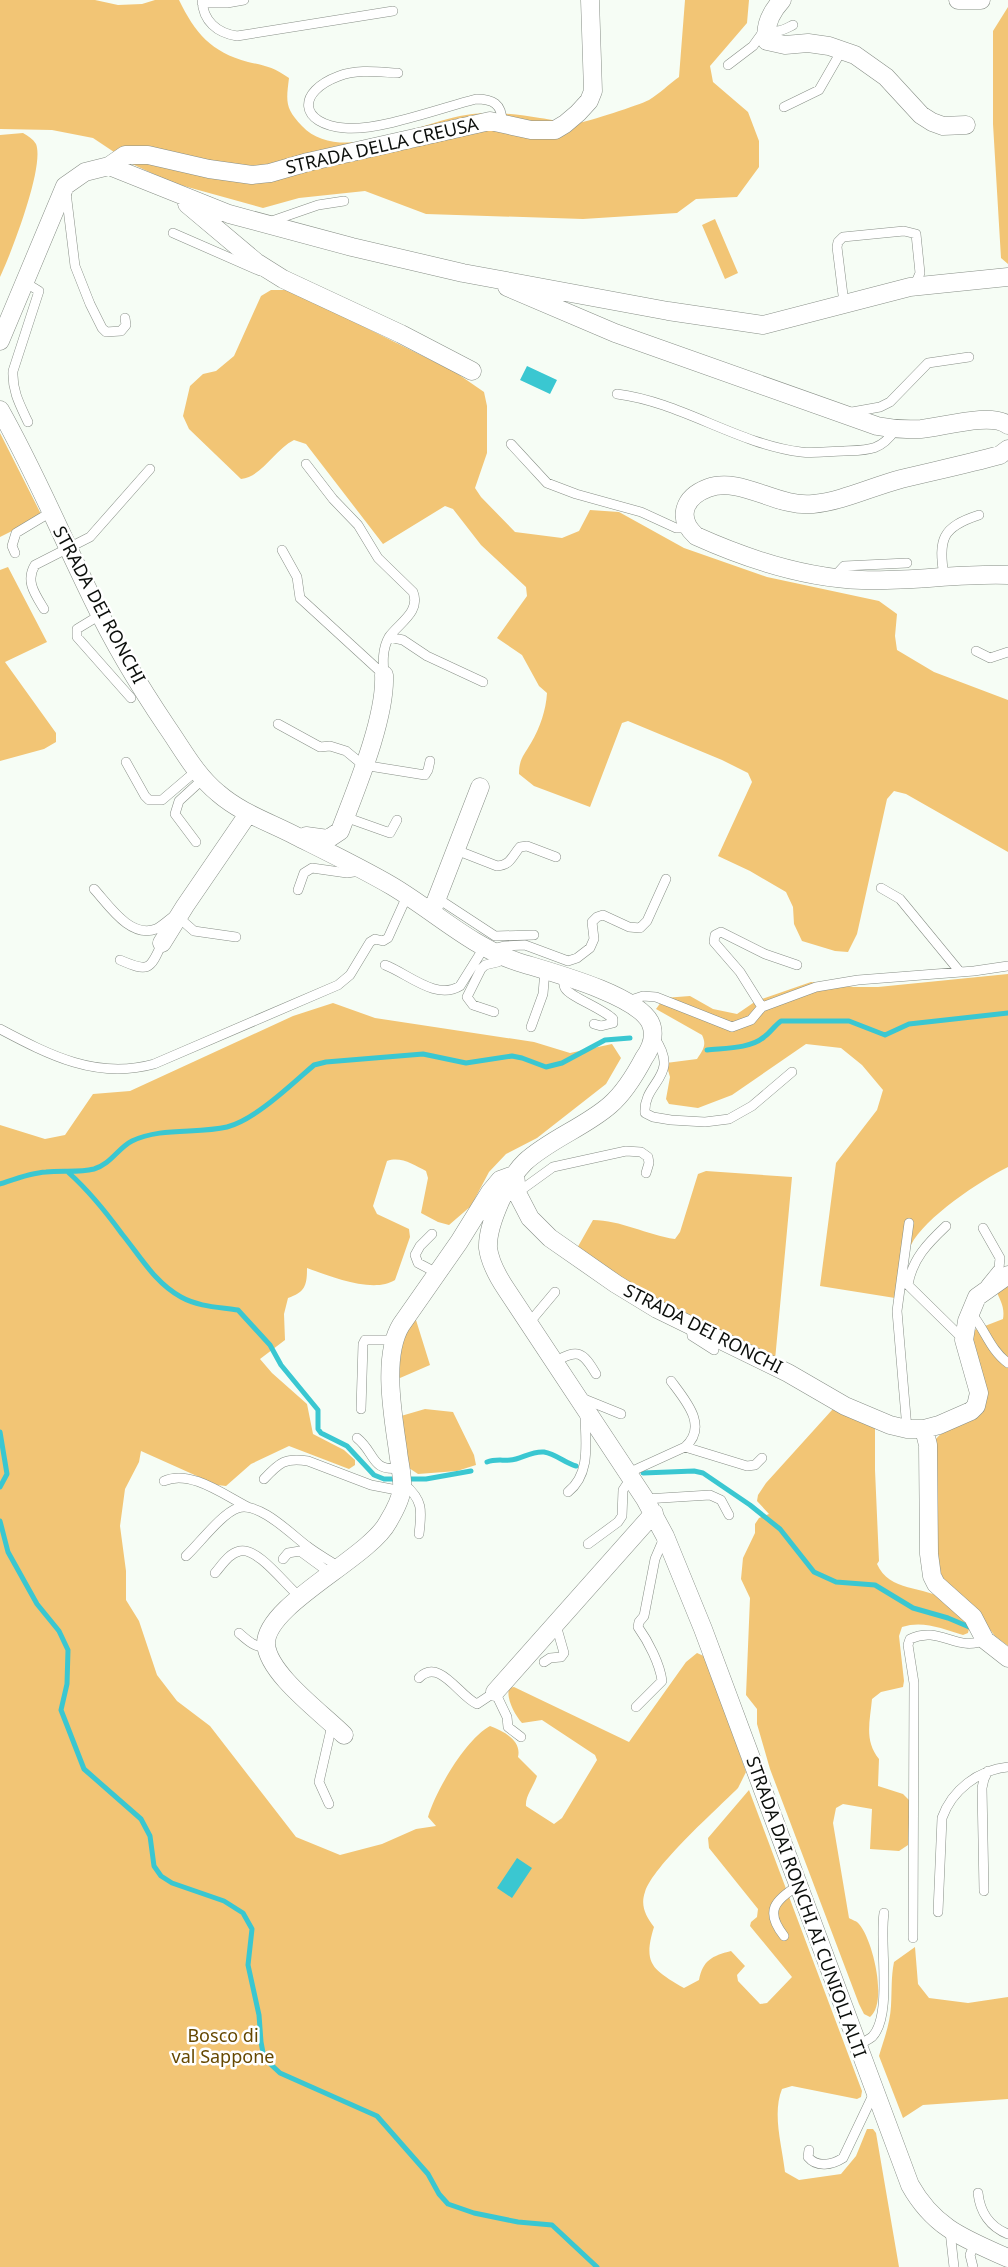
<svg xmlns="http://www.w3.org/2000/svg" width="1008" height="2267" font-family="'Noto Sans',sans-serif">
<rect width="100%" height="100%" fill="#f6fdf5"/>
<!-- green -->
<path fill="#f2c575" d="M0,0h95l23,5 24,-1 13,-4h24c16,33 32,52 69,62 18,4 25,5 41,16 -3,24 -4,30 13,48 37,40 119,-4 164,-11 25,-4 49,-1 74,3 12,1 26,7 37,5 11,-1 62,-18 72,-23 10,-6 20,-16 30,-23l6,-77h64l-2,23 -37,43 3,16 35,30 11,29v26l-22,30 -41,2 -19,14 -94,6 -157,-5 -61,-23 -66,7 -36,10 -90,-25 -41,-19 -39,-26 -41,-8 -52,-1z
M1008,7v257l-7,-6 -8,-134v-93z
M23,133c5,3 10,6 13,11 9,22 -25,110 -36,133v-142z
M715,219l23,54 -13,6 -23,-54z
M271,290h15l44,20 125,62 29,20 3,14v47l-12,35 6,9 34,35 47,6 17,-7 11,-21 29,2 65,36 83,29 112,24 18,13 -2,22 2,14 37,22 74,28v152l-102,-58 -12,-3 -7,8 -30,135 -9,18 -13,-1 -33,-10 -8,-17 -1,-17 -7,-15 -36,-21 -32,-15 34,-74 -4,-9 -26,-13 -94,-39 -6,2 -32,84 -56,-21 -15,-12c0,-15 5,-19 12,-31 9,-15 15,-33 16,-50l-8,-7 -17,-31 -25,-17 30,-42 -1,-9 -45,-42 -28,-36 -8,-3 -62,38 -77,-100 -12,-4c-20,10 -31,36 -53,39l-52,-50 -6,-13 7,-30 13,-12 13,-3 18,-15 27,-60z
M0,433l42,83 -42,21z
M8,567l39,75 -42,20 51,71v9l-12,7 -44,12v-191z
M1008,974v193c-27,13 -84,51 -97,78 -8,16 -11,36 -16,53l-75,-12 16,-123 41,-53 6,-20 -21,-25 -21,-17 -35,-4 -74,51 -34,13 -29,-4 -3,-5 4,-22 -4,-14 31,-4c6,-9 10,-14 5,-24l-46,-26 8,-11 26,-2 23,13 24,5 19,-13 55,-19 43,5h24z
M333,1003l42,15 159,24 36,11 42,-9 9,14 -15,26 -69,54 -31,16 -17,18 -18,34 -22,19 -11,-3 -17,-9 7,-35 -2,-7c-12,-6 -25,-15 -39,-10l-14,45 4,8 32,15 1,8 -15,43c-22,14 -65,-4 -88,-12 0,18 -2,24 -19,30l-4,16 1,26 -25,19 12,14 35,31 6,30 31,16 11,10v5l-6,4 -60,-23 -38,18 -25,22 -9,-1 -76,-34 -2,11 -14,27 -5,37 6,45v29l13,21 18,54 20,26 33,25 86,111 44,18 42,-11 34,-15 20,-3 -8,-9c8,-27 38,-78 62,-91 13,5 32,14 28,31l19,19c-3,10 -12,20 -11,30l28,18 8,-6 35,-58 -2,-5 -53,-35 -20,3c-7,-8 -16,-24 -13,-35l5,-1 115,55 57,-80 11,-9 9,4 40,115 -8,16c-22,22 -85,78 -93,104 -5,14 1,24 9,35 -12,38 0,43 30,61l15,-8c4,-20 13,-24 32,-29l14,15 -8,9 1,6 22,23 7,-1 25,-26 -42,-51 1,-4 6,-5 1,-8 -49,-61 -1,-10 41,-48 113,301 -1,6 -4,2 -65,-13 -10,3c-10,25 0,56 3,83l14,8 42,-6 15,-18 11,-27h6l3,4 23,134h-899v-1142l45,14 20,-4 28,-41 37,-3 163,-75z
M706,1171l86,6 -17,183 -79,-36 -120,-74 17,-30c27,0 54,15 82,19l5,-7 18,-58z
M1008,1280v366l-13,-10 -17,-22 -41,-38 -3,-134c12,-20 41,-15 51,-36l-12,-55 -1,-20 31,-12c2,-13 -3,-18 -7,-29z
M413,1319l3,1 14,45 -30,13 -3,-2 1,-31z
M839,1408l36,20v42l4,91 -2,3c12,28 47,22 70,36 9,5 16,17 23,24l-2,9 -5,2c-20,-6 -40,-15 -61,-8l-3,9 5,45 -1,6 -22,5 -9,7c-2,22 -8,42 7,60l-1,27 25,8 7,7 -2,44 -9,6 -29,-2 2,-40 -29,-5 -7,4 -3,15 16,95c3,2 8,3 10,6 14,16 29,79 11,93l-6,-3 -5,-10 -89,-235 -13,-45v-15l-11,-14 4,-97 -9,-19 2,-21 12,-25v-9l4,-6 10,-4 -12,-13 1,-6 8,-12 66,-73z
M425,1409l28,3 21,43 2,10 -19,6 -39,3 -12,-8 -5,-50z
M915,1947l3,37 11,14 39,5 40,-6v102l-85,6 -20,13 -24,-62c5,-17 11,-32 12,-50 1,-16 0,-29 3,-44z"/>
<!-- water -->
<path fill="#3ac7d1" d="M527,366l30,14 -7,14 -30,-14z
M517,1858l15,10 -20,30 -15,-10z"/>
<g fill="none" stroke-linecap="round" stroke-linejoin="round">
<!-- stream -->
<path stroke="#3ac7d1" stroke-width="5" d="M707,1050c17,-2 43,-1 57,-13 7,-5 10,-11 17,-16h68l36,14 24,-11 99,-11
M69,1173c20,18 37,39 53,61 18,22 33,49 59,63 18,10 38,10 57,13l32,35 11,20 37,45v19l3,4 26,13 27,29 10,4h42l45,-8
M0,1184c15,-5 30,-11 46,-12 17,-2 31,1 48,-3 17,-5 24,-21 38,-28 29,-14 65,-7 95,-14 28,-7 65,-43 87,-62l12,-3 97,-8 43,9 46,-7 10,2 24,9 16,-4 43,-23 25,-2
M0,1432l7,42 -7,13
M487,1462c10,-4 19,0 29,-3 10,-3 18,-8 28,-7 12,2 21,11 32,14
M643,1473l51,-2 9,2 47,32 30,24 34,43 22,10 39,3 38,23 35,10 26,11
M0,1521l8,31 29,52 22,27 9,19 -1,34 -6,26 23,59 57,50 9,17 4,30 7,10 11,7 52,18 19,12 9,16 -4,36 11,50 2,27 3,16 16,15 97,43 51,58 11,20 9,10 26,9 44,9 34,3 45,42"/>
<defs>
<path id="service" d="M202,0c1,21 15,33 35,36l156,-25
M202,3h25l17,-3
M728,65l25,-19 13,-18c11,6 17,2 27,-3
M398,73c-20,-1 -40,-4 -59,3 -43,16 -40,48 6,52 34,3 96,-20 131,-29 17,0 26,5 26,23
M784,107l35,-17 23,-40
M66,192l9,74 15,38 12,24 4,4 15,-1 5,-6 -1,-7
M269,222l49,-17 26,-4
M173,233l87,38
M26,283l13,8 -26,80c-1,20 7,34 15,51
M844,303l-7,-56 1,-5 5,-5 61,-6 12,3 4,39 -6,14
M617,394c64,8 120,50 184,58 14,2 29,-1 43,-1 24,-1 37,0 51,-21
M852,412l28,-5 10,-5 38,-39 41,-6
M511,444l36,39 29,11 65,18 35,16h11
M306,464l27,35 25,26 20,33 35,34c8,20 -14,31 -24,45 -7,12 -6,26 -5,38
M282,550l15,27 3,21 84,77
M15,553l-3,-7 4,-13 35,-21
M944,576c-6,-37 -2,-49 35,-61
M834,577l10,-11 63,-3
M44,609c-9,-15 -19,-28 -9,-44l55,-28 60,-68
M100,615l-23,14v8l54,61
M389,637l14,3 24,16 56,26
M976,651l14,7 18,-6
M278,724l42,23 10,-1 16,5 17,14 62,10 3,-5 2,-9
M126,762l19,34 4,4h13l34,-29
M345,817l45,16 7,-13
M196,842l-21,-28 4,-13 24,-22
M456,850l41,16c14,-1 15,-10 23,-19l7,-1 29,11
M881,888l19,11 60,73
M94,889c14,15 36,50 62,40 6,-3 12,-9 18,-13
M298,890l6,-17 8,-5 35,5 13,-2
M437,898l58,38 39,-1
M178,917l16,14 42,6
M492,949l12,-3 21,-1 43,16 9,-3 13,-10 4,-9 -2,-17 5,-5 6,-2 26,12 11,1 7,-7 19,-42
M120,960c28,12 30,11 42,-17
M385,965c22,8 51,36 75,21l25,-40
M563,977c1,3 0,8 2,11 5,9 37,20 48,31v4l-12,3 -7,-2
M628,1001l15,-5 13,1 76,30 19,-7 11,-13 54,-20 42,-7 116,-9 34,-5
M762,1007l-22,-35 -26,-30 1,-7 6,-3 44,22 32,11
M494,1012l-21,-7 -6,-8 14,-28 4,-4 13,-3 4,-7
M531,1027l12,-33 2,-24
M0,1029c49,26 97,51 154,35l184,-79 12,-10 20,-33 5,-3 8,2 5,-3 19,-42
M654,1037c28,40 -11,44 -9,76l8,4 18,3 34,2 24,-3 23,-13 40,-34
M517,1193l36,-26 73,-16 15,1 7,5 1,6 -3,10
M946,1226c-18,17 -34,33 -38,59l55,54
M983,1228l17,30 -1,10 -13,16
M432,1234l-12,12 -5,9 3,8 19,10
M971,1313c14,16 19,37 37,50
M529,1323l26,-31
M691,1327l1,9 22,14
M555,1362c23,-14 28,-10 41,12
M579,1397l42,17
M361,1409l2,-65 2,-4h28
M907,1429l-10,-118 12,-88
M357,1438c19,15 13,34 43,30
M685,1447l62,19 8,-1 7,-7
M628,1473l57,-26c24,-21 0,-47 -14,-66
M264,1479c15,-16 21,-22 44,-18l63,24 31,6
M164,1481c26,-12 60,14 84,26
M404,1484c19,16 18,26 15,50
M568,1492c24,-19 17,-52 17,-79
M645,1499l65,-4 11,5 8,15
M588,1544l30,-22 4,-6 1,-26 8,-12
M186,1556c13,-12 36,-43 52,-48 21,-7 54,27 69,38 10,8 22,14 32,21
M283,1559l5,-6 12,-2 30,22
M215,1573c7,-8 14,-20 25,-22 18,-4 46,35 60,46
M239,1633c8,7 16,15 27,14
M544,1662l6,-4 11,-1 3,-4 -8,-28
M419,1678c20,-21 40,18 58,26l18,-12 12,25 1,10 13,10
M636,1707l26,-26c-2,-17 -14,-40 -24,-54l1,-5 5,-6 11,-57 9,-21
M329,1804l-10,-22 13,-57
M984,1891l-2,-103 2,-9 4,-8
M938,1912l4,-94c10,-28 36,-48 66,-51
M784,1936c-20,-25 -9,-36 15,-51
M913,1938l1,-255 -6,-38 2,-6c30,-14 47,14 75,1
M857,2045c5,-2 11,-5 15,-8 21,-21 7,-93 12,-124
M809,2150l-1,7c9,11 24,8 35,1l31,-65
M978,2193c2,19 12,34 30,41
M950,2231l4,36
M973,2267l-3,-12 5,-12"/>
<path id="minor" d="M782,0c-11,12 -18,25 -15,41l18,4 23,-2 21,3 26,9 31,22 35,38 11,7 11,4 23,-1
M958,0h23
M109,166l16,-11h23l61,14 43,6 18,-2 38,-11 182,-41 41,9h24l10,-6 13,-11 11,-12 4,-10 -3,-91
M187,204l69,58 27,17 118,55 71,37
M507,287l108,46 262,93c15,3 29,4 44,3 22,-2 70,-17 87,-4
M0,341l65,-155 20,-14 24,-6 120,48 123,33 111,26 205,38 95,14 147,-38 98,-10
M0,410c35,62 62,127 93,190 21,44 47,87 74,127 16,23 29,48 51,66 23,20 51,29 78,43 32,16 65,32 96,50 42,25 80,61 126,76 32,10 117,32 132,60 6,12 1,26 -6,36 -9,17 -19,34 -34,47 -25,22 -60,34 -85,57 -17,16 -38,63 -37,86 2,15 10,29 18,41l139,210 20,37 38,93 207,556c24,43 55,54 98,73
M1008,449l-8,6c-33,9 -66,16 -99,24 -30,8 -58,22 -88,25 -36,4 -72,-28 -105,-16 -24,9 -32,30 -12,48 51,23 110,42 166,44 49,2 97,-7 146,-5
M306,836l22,3 12,-8c16,-42 46,-113 44,-156
M432,911l48,-124
M162,943l23,-37 63,-92
M515,1174l2,19 13,25 20,20 66,46 41,25 131,64 57,33 45,19 17,4h17l15,-4 32,-14 5,-5 3,-13 -15,-53 3,-19 10,-24 31,-22
M924,1429l4,16 1,109 3,22 4,8 37,33 12,23 23,18
M495,1692l159,-179
M344,1735c-22,-22 -76,-61 -78,-91 -1,-39 103,-86 122,-122 6,-10 13,-23 14,-34 1,-12 -3,-26 -4,-37 -5,-35 -16,-95 3,-126l58,-83 31,-50 10,-12 11,-4"/>
</defs>
<!-- service casing -->
<use href="#service" stroke="#888f87" stroke-width="10"/>
<!-- minor casing -->
<use href="#minor" stroke="#888f87" stroke-width="19"/>
<!-- service -->
<use href="#service" stroke="#fff" stroke-width="9"/>
<!-- minor -->
<use href="#minor" stroke="#fff" stroke-width="18"/>
</g>
<g text-anchor="middle" stroke-width="5" stroke-linejoin="round" paint-order="stroke">
<!-- street labels -->
<g font-size="18" fill="#0c0f0c" stroke="#fff">
<text transform="translate(382 146) rotate(-13)" y="6">STRADA DELLA CREUSA</text>
<text transform="translate(99 605) rotate(62)" y="6">STRADA DEI RONCHI</text>
<text transform="translate(703 1329) rotate(27)" y="6">STRADA DEI RONCHI</text>
<text transform="translate(806 1907) rotate(70)" y="6">STRADA DAI RONCHI AI CUNIOLI ALTI</text>
</g>
<!-- park labels -->
<g font-size="18" fill="#664800" stroke="#fff">
<text x="223" y="2042">Bosco di<tspan x="223" dy="21">val Sappone</tspan></text>
</g>
</g>
</svg>
